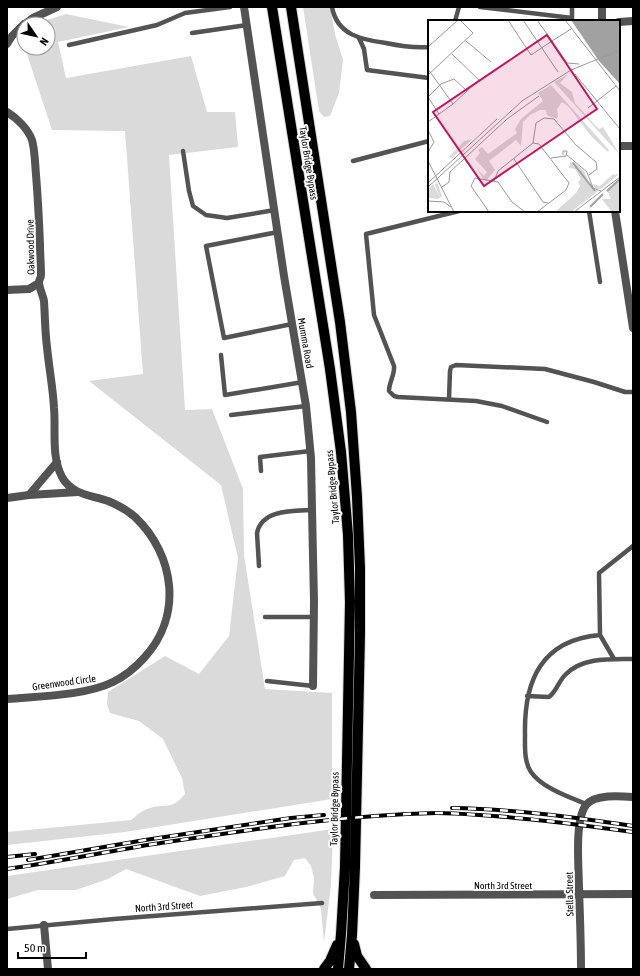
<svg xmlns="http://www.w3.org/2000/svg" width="640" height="976" font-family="'Asap Condensed',sans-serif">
<rect width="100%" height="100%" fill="#fff"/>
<!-- green -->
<path fill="#dadada" d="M303,7h27l5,27 8,26 -4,33 -9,23 -6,1 -5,-6z
M66,14l63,13 -71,15 8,36 125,-22 16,56h28l3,35 -69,8 16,255 27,-1 31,80 1,66 21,134 67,4v106l-207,33 -118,13v-13l124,-12c5,-4 10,-9 16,-11 18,-7 23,3 38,-15l-3,-16 -19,-39 -24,-18 -29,-8 -3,-9 1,-12 57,-36 34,18 30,-38 9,-78 -17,-73 -132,-104 54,-7 -18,-243 -73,-1 -27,-82h23v-24h-14z
M333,829l-2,56 -7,57 -3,-33 -8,-16 1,-15 -3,-12 -6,-8 -11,2 -9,16 -39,11 -46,9 -74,-27 -18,10 -32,11h-38l-31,9v-23z"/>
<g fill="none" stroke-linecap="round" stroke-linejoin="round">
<defs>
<path id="primary" d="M272,7l58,362 11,83 7,83 2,67 -5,265 -4,67 -3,35
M291,7l49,315 11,90 6,85 3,71v66l-5,233 -3,68 -3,34
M354,944l3,12 9,13
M324,969l6,-8 7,-16"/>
</defs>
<!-- primary casing -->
<use href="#primary" stroke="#dbdbdb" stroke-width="12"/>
<!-- service -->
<path stroke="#535353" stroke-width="4.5" d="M332,7c5,28 30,33 54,36 14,3 29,5 43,4
M480,7l92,11
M572,7v12
M455,21l4,-14
M192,33l55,-8
M359,38l5,11 3,21 62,8
M69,45l88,-20 28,-12 45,-6
M183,151l6,40 4,15 13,9 21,3 48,-8
M353,161l76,-20
M459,211l-93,23 8,81 20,51c1,9 -5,16 -5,25l5,5 4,1 78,4 26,5 45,16
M589,211l11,71
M278,232l-72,14 18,92 68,-14
M221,355l4,40 78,-13
M449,399l1,-28 1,-4 5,-2 89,4 49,13 31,10h8
M231,415l75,-9
M261,471l-1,-14 50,-6
M259,566l-2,-33c5,-24 37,-22 55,-23
M265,617h49
M600,635l14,24
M267,681l46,5
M527,696l22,1c7,-5 10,-16 16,-22 17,-18 46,-16 68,-16
M586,804c-17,-7 -44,-16 -55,-32 -7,-10 -6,-26 -6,-38 -1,-53 16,-94 75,-99l-1,-62 34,-27
M7,929l107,-10 208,-16"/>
<!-- minor -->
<path stroke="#535353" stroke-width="8" d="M244,7l40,269 22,130 5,52 1,52 2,91 -1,85
M602,21v-14
M619,22l14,-1
M25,24l8,-6 24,-11
M7,44l5,-8 12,-12
M7,112c10,6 21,17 25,28 3,11 3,23 4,35 2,23 3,46 4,69 0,10 1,21 1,31 0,3 -2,5 -2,7 0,6 4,13 5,19 1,15 1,31 3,46 2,21 6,41 7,61 2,23 -3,48 8,69 10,18 29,18 46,24 10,4 19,9 27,16 40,38 48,99 9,141 -9,10 -19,18 -31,24 -29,14 -74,14 -106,17
M619,146h14
M615,211l18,117
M7,290l22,-1 10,-6
M29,495l49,-3
M7,498l22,-3 28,-33
M374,895l259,-1
M44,925l4,44"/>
<!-- tertiary -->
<path stroke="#535353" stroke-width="8" d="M581,969c0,-27 -1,-53 -2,-80 0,-20 -5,-68 7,-84 9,-11 34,-9 47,-8"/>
<!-- primary -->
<use href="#primary" stroke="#000" stroke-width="10"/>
<defs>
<path id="rail" d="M452,808c61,1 121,9 181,18
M7,857l28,-3
M28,860l117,-20 146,-22 33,-3
M7,869c49,-7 98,-17 147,-25 94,-14 188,-29 283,-31 14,0 28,1 42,2 52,3 103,10 154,17"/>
</defs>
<!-- rail casing -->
<use href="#rail" stroke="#000" stroke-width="4"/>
<!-- rail -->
<use href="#rail" stroke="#fff" stroke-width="2.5" stroke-dasharray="8" stroke-linecap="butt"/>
</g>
<g text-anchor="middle" stroke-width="4" stroke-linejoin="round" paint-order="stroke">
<!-- street labels -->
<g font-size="10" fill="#000" stroke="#fff">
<text transform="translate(309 163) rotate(81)" y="4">Taylor Bridge Bypass</text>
<text transform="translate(30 247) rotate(-91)" y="4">Oakwood Drive</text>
<text transform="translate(306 343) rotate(80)" y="4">Mumma Road</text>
<text transform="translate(332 487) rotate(-95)" y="4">Taylor Bridge Bypass</text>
<text transform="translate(64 682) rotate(-8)" y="4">Greenwood Circle</text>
<text transform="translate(334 809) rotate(-89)" y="4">Taylor Bridge Bypass</text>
<text x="503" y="889">North 3rd Street</text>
<text transform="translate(569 894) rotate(-91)" y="4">Stella Street</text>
<text transform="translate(164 906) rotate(-4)" y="4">North 3rd Street</text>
</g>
</g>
<!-- overview -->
<g transform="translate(428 20)">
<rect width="192" height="192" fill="#fff"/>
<path d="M140,54l-8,9 12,9 3,11 19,21 5,5 4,-2 17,28 -66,-73zM123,65l58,65 -1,2 -17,-16 -22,-29 -7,-5 -5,7 1,8 -2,2 -9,-4 -1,-5h-6l-10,5 -7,7 -2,24 -5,-6 -27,21 6,9 -9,11 -2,-1 -7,-11 7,7 3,-4 -12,-13 5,-6 -2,-3 4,-3 6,7 29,-21 -2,-4 6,-10 22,-18 -5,-8zM44,119l-20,19 -3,-1 15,-16zM142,142h4l10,9 7,16 7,4 -27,21h-16l21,-19 4,-7 -2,-4 3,-3 -6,-10 -6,-1zM191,154l-18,15h-5l-4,-5 8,2 12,-11zM192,159v33h-8l-10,-13h9l-4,-9zM9,162l5,14 -4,3 -9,-1 -1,-9 5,-5 7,13 -5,-12z" fill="#dadada"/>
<path d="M143,0h49v64l-21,-23z" fill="#a1a1a1"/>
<path fill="none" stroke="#a1a1a1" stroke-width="2" d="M145,143l22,28M179,171l13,-12M162,187l13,-13"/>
<path fill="none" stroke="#999" stroke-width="1" d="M80,0l23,35 21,-14 -15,-21M95,0l35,52M137,0l55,71M38,21l25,21M0,27l30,-27M139,43l-15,-22 19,-12M139,43l12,1M0,49l25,35M147,54l22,27 19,-15M0,55l45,-42 -13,-13M160,88l9,-7 23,28M11,94l-11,-17 13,-13 13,-5 13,12M0,102l25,-18 26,-24 -27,-26M0,110l6,12 -6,10M105,123l3,-20 8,-5 10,1 22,26 20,17 1,7 -8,6M105,123l6,1 30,39 -3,7 -29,22M139,135l20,17 6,16 8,3M123,138l15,-2 1,-5h-4v4M86,139l29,43 5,1M0,141l26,51M66,161l4,-10 35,-28M0,163l69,-64M0,167l94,-86 49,-31 49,-20M14,167l7,-5 1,-10 16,-15 41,-38 32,-23M0,181l16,1 7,5M61,192l-18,-26 4,-8 23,4 14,20 13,10M146,192l46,-35"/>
<path fill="#c2185b" fill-opacity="0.15" stroke="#c2185b" stroke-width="2" d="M119,15l50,74 -113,77 -51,-74z"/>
<rect width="192" height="192" fill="none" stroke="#000" stroke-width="2"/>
</g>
<!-- border -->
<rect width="640" height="976" fill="none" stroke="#000000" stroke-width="16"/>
<!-- north arrow -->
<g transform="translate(36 36) rotate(124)"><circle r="19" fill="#ffffff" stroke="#999999"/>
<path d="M0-3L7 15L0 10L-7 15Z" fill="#000000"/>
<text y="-6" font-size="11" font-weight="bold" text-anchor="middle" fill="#000000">N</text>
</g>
<!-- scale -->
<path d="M18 952v6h68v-6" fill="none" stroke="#000000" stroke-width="2"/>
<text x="24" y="952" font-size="12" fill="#000000" stroke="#ffffff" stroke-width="3" paint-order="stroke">50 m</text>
</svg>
